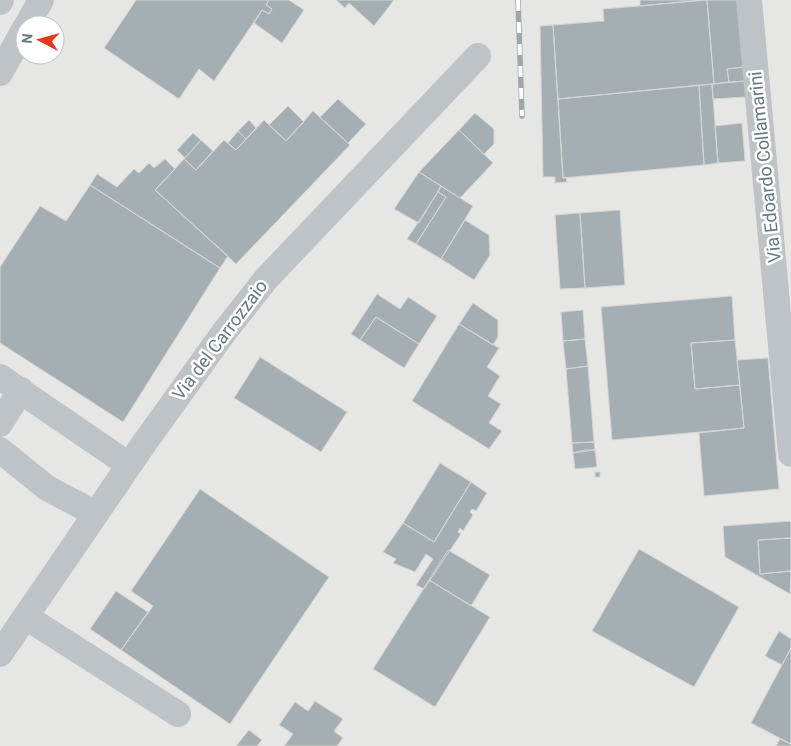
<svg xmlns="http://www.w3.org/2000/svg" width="791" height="746" font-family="Roboto,sans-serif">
<rect width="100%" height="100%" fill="#f5f5f1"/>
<!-- built -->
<path fill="#e6e6e5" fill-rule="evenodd" d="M0,0h791v746h-791zM25,25h30v30h-30z"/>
<!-- building -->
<path fill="#a5afb3" stroke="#d6d6d4" d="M136,0h133l-3,5 6,4 -3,5 -7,-4 -48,71 -15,-12 -20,30 -75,-51z
M269,0h20l15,10 -22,33 -28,-20 8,-13 7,4 3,-5 -6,-4z
M336,0h58l-20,26 -25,-23 -4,5z
M640,0h62l-62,6z
M707,0h31l6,67 -17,2 2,13 -15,2z
M707,0l7,84 -156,15 -5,-74 51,-4 -1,-12z
M553,25l10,153 3,-1 1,5 -12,1v-6h-12l-3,-151z
M744,67l1,14 -16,1 -2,-13z
M745,81l1,16 -33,2 -1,-15z
M712,84l6,79 -14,2 -5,-80z
M699,85l5,80 -141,13 -5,-79z
M338,99l28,25 -18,19 -28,-26z
M288,106l16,16 -18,19 -17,-16z
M313,111l37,34 -114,119 -81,-74 29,-31 12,11 28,-30 12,10 28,-30 22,21z
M475,113l19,16v15l-10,10 -25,-24z
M249,120l7,8 -10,11 -8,-8z
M742,123l3,38 -27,2 -3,-37z
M459,130l34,33 -33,35 -41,-26z
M238,131l8,8 -10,11 -8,-7z
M193,133l8,7 -16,18 -8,-8z
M201,140l12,11 -17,19 -12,-11z
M165,159l10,10 -20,21 73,66 -8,12 -130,-83 7,-11 20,13 17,-18 5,4 10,-10 5,5z
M419,172l22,14 -22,37 -25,-14z
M90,185l130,83 -97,154 -123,-79v-76l40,-61 26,15z
M441,186l32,20 -32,53 -25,-15 30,-47 -8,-5z
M438,192l8,5 -30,47 -9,-5z
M620,210l5,75 -40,3 -5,-75z
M580,213l5,75 -25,1 -5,-74z
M465,220l24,15 1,20 -16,25 -33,-21z
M377,294l23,15 8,-12 29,19 -18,28 -43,-27 -16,23 -9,-6z
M732,296l3,44 -44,3 4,46 45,-4 4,43 -132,12 -11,-133z
M473,303l25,17v17l-5,8 -34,-21z
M583,310l2,29 -22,2 -2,-29z
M376,317l43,27 -15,24 -44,-28z
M459,324l40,24 -12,19 13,9 -12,20 13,8 -12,19 13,8 -13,18 -77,-48z
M585,339l3,27 -22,3 -3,-28z
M735,340l5,45 -45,4 -4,-46z
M260,357l87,55 -26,40 -87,-54z
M768,358l11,131 -75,7 -5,-63 45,-5 -7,-68z
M588,366l6,76 -22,1 -6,-74z
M594,442l1,8 -22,3 -1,-10z
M585,450h10l2,17 -22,2 -2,-16z
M440,463l31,19 -37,60 -31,-19z
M595,472h5v5h-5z
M471,482l16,11 -11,18 -4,-2 -2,3 3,3 -10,16 -3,-3 -2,4 3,2 -37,55 -8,-4 17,-26 -7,-5 -11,18 -22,-9 3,-4 -13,-7 20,-29 31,19z
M200,489l129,88 -99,147 -109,-74 32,-44 -22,-15z
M791,521v17l-33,2 2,34 31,-3 -1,23 -65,-37 -2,-31z
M791,538v33l-31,3 -2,-34z
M639,549l100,58 -45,80 -102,-56z
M448,550l42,25 -19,31 -42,-26z
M429,580l61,37 -55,90 -62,-38z
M116,591l32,21 -27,38 -31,-21z
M779,631l12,8v9l-9,17 -17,-9z
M791,648v96l-40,-21z
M315,701l28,18 -9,12 9,7 -6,8h-53l9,-12 -14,-9 16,-23 13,9z
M249,730l13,10 -5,6h-21z
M780,739l11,5v2h-15z"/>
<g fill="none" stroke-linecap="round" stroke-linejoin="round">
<!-- minor -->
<path stroke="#bdc3c6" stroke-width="26" d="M749,0l42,454
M0,2l1,-2
M27,25l14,-25
M0,73l25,-45
M0,377l129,88
M0,424l21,-34
M0,450l47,38 49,26
M26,617l152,97
M0,654l145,-212 80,-111 41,-52 212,-223"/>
<defs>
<path id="rail" d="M518,0l4,116"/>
</defs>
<!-- rail casing -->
<use href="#rail" stroke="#9ea7ab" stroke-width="5.5"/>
<!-- rail -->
<use href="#rail" stroke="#fff" stroke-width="4" stroke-dasharray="11" stroke-linecap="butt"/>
</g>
<g text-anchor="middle" stroke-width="5" stroke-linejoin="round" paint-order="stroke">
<!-- street labels -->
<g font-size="18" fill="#637983" stroke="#fff">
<text transform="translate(765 167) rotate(-96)" y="6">Via Edoardo Collamarini</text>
<text transform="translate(220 340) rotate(-53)" y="6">Via del Carrozzaio</text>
</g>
</g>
<!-- north arrow -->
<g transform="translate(40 40) rotate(276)"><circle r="24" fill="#ffffff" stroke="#c1c9cd"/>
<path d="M0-4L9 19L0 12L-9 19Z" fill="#e8371e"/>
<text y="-8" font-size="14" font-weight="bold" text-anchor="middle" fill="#637983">N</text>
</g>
</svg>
